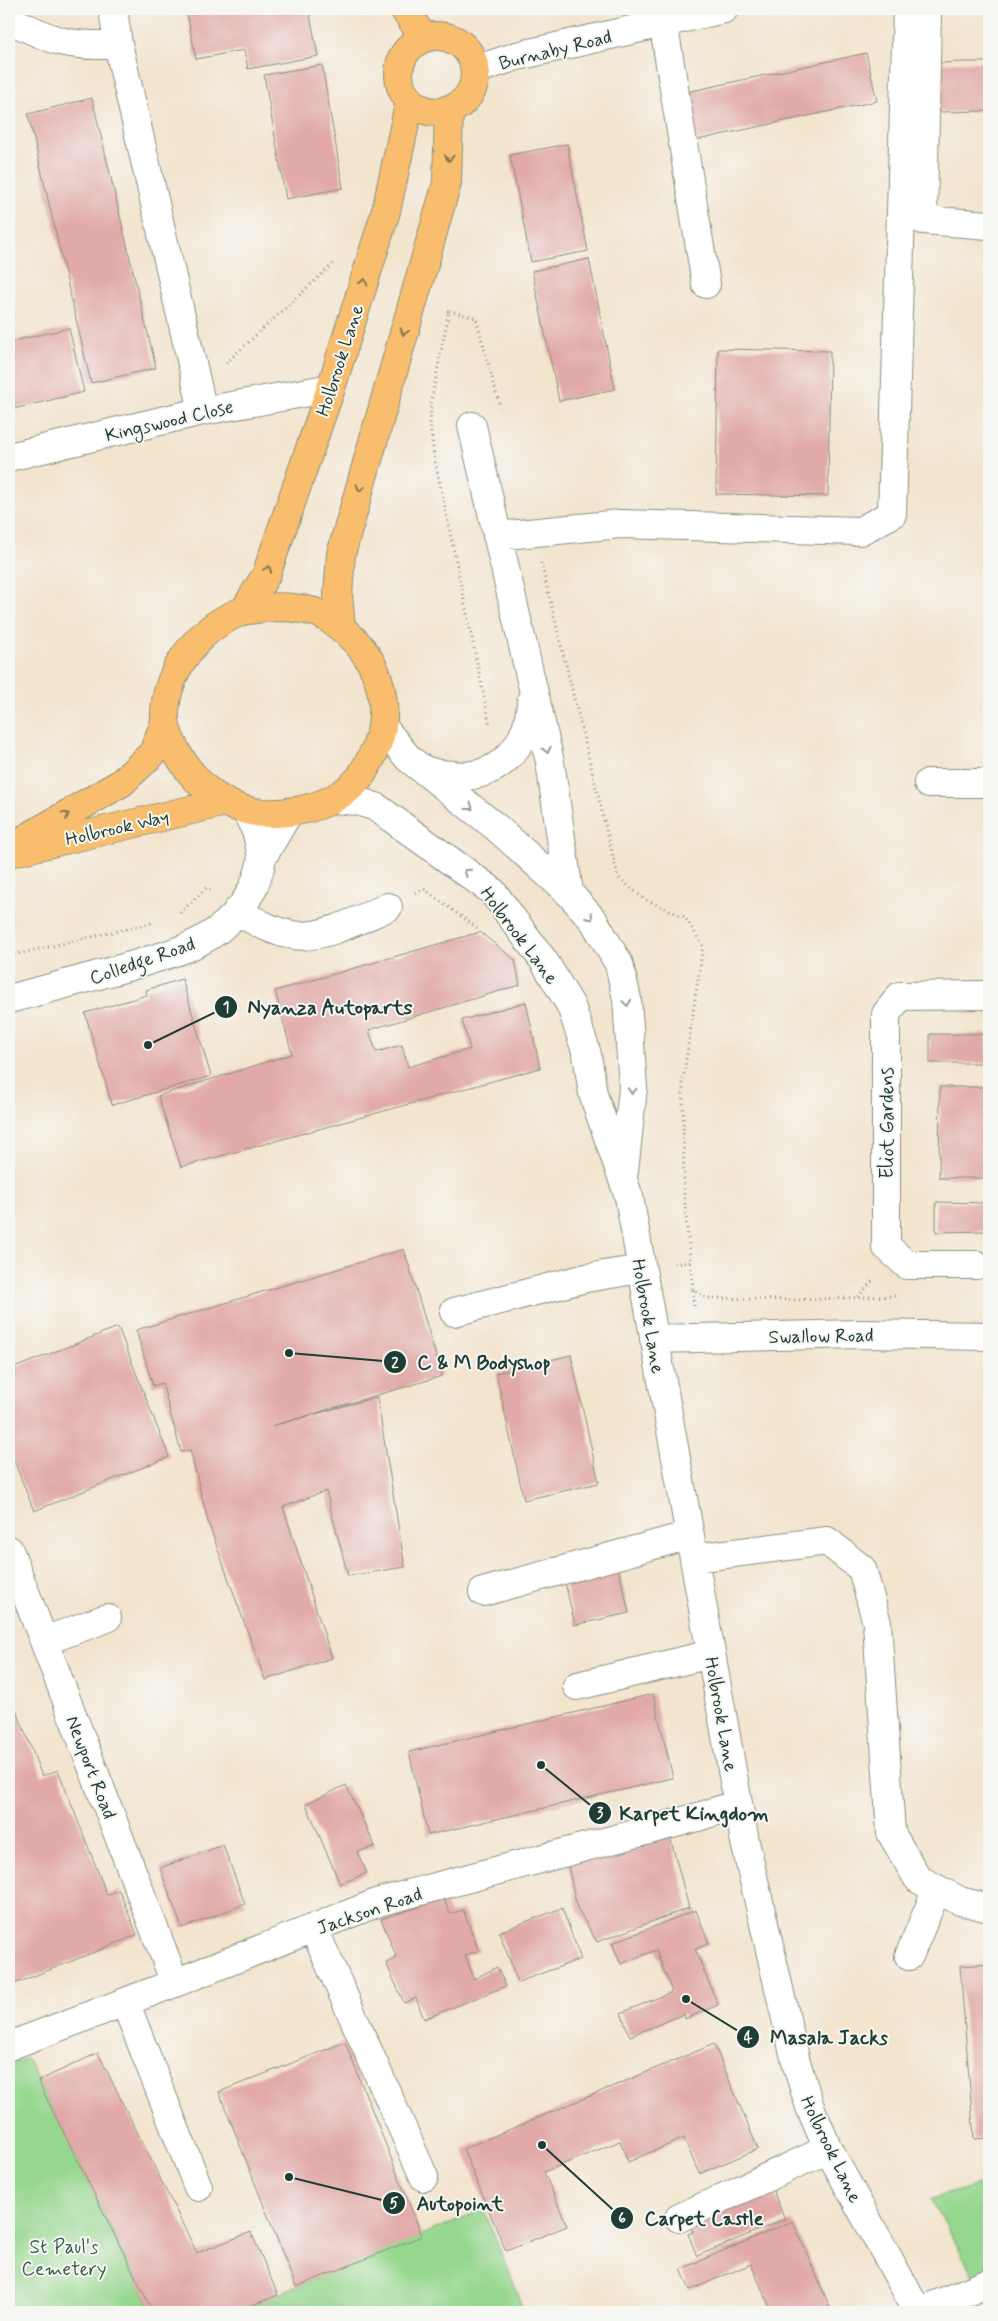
<svg xmlns="http://www.w3.org/2000/svg" width="998" height="2321" font-family="Mynerve,sans-serif">
<rect width="100%" height="100%" fill="#f6f6f2"/>
<filter id="ink" filterUnits="userSpaceOnUse"><feTurbulence type="fractalNoise" baseFrequency=".02" numOctaves="2"/><feDisplacementMap in="SourceGraphic" scale="10" xChannelSelector="R" yChannelSelector="G"/><feConvolveMatrix kernelMatrix="1 2 1 2 8 2 1 2 1" color-interpolation-filters="sRGB"/></filter>
<filter id="wash" filterUnits="userSpaceOnUse"><feTurbulence type="fractalNoise" baseFrequency=".0096" numOctaves="4" result="noise"/><feDisplacementMap in="SourceGraphic" scale="20" xChannelSelector="R" yChannelSelector="G"/><feGaussianBlur stdDeviation="1.12" result="paint"/><feColorMatrix in="noise" values="0 0 0 0 0 0 0 0 0 0 0 0 0 0 0 0 0 1.4 0 .05"/><feComposite in="paint" operator="in"/></filter>
<g filter="url(#wash)">
<rect width="100%" height="100%" fill="#f3e4ce"/>
<!-- green -->
<path fill="#95d78e" stroke="#5a8a61" d="M27,2058l126,254h-144v-247z
M989,2182v122l-58,-105z
M484,2209l40,103h-289z"/>
<g id="blocks">
<!-- building -->
<path fill="#e1aaa8" d="M186,9h123l9,47 -70,13 -4,-19 -48,9z
M866,53l11,48 -180,39 -10,-48z
M966,62h23v49l-51,1 -1,-49z
M322,65l21,123 -57,11 -22,-124z
M92,98l64,270 -65,15 -63,-269z
M567,144l21,107 -57,11 -21,-107z
M589,259l26,130 -56,12 -27,-130z
M69,328l15,64 -75,18v-68z
M718,349l112,2 -2,145 -112,-2z
M480,932l35,28 5,25 -151,45 7,22 26,-7 6,22 62,-18 -8,-29 64,-18 14,66 -359,99 -23,-71 134,-42 -17,-63z
M182,979l29,97 -99,29 -27,-92 62,-18 -1,-5z
M930,1034h57l1,29h-58z
M940,1087h49v91h-50z
M936,1202l53,1v28l-53,1z
M404,1249l38,127 -170,50 105,-29 28,170 -57,9 -22,-85 -43,16 49,151 -67,22 -56,-155 -19,-75 -9,2 -19,-69 -9,3 -17,-56z
M118,1327l51,130 -135,54 -25,-63v-78z
M571,1355l28,128 -75,17 -28,-127z
M618,1566l11,47 -54,12 -11,-47z
M9,1691l33,85 16,-6 49,125 12,-5 18,45 -128,51z
M653,1694l20,84 -245,57 -19,-83z
M346,1785l29,61 -18,6 10,21 -27,11 -34,-80z
M669,1833l20,75 -92,34 -20,-34 -10,-47z
M223,1845l22,59 -63,24 -22,-60z
M444,1899l6,15 13,-4 16,41 -14,4 9,24 23,-12 9,19 -82,33 -8,-21 -12,5 -18,-40 11,-5 -16,-39z
M562,1908l19,51 -63,23 -19,-50z
M696,1910l13,34 -14,5 23,56 -33,14 -1,-5 -54,22 -9,-23 51,-21 -16,-42 -35,14 -9,-21z
M989,1964v174l-15,1 -14,-173z
M345,2042l77,194 -126,51 -77,-195z
M714,2044l44,105 -59,25 -15,-36 -56,24 -8,-21 -76,31 23,54 -61,25 -43,-102z
M98,2053l99,200 54,-21 27,63 -43,17h-82l-115,-231z
M770,2184l15,35 -88,37 -9,-22 5,-2 -5,-13z
M793,2221l39,91h-60l-21,-48 -61,26 -9,-21z"/>
</g>
</g>
<g filter="url(#ink)">
<use href="#blocks" fill-opacity="0" stroke="#899081" stroke-width="1"/>
<g fill="none" stroke-linecap="round" stroke-linejoin="round">
<defs>
<path id="minor" d="M113,9l5,35 85,367
M661,9l45,275
M927,9l-4,211 66,5
M9,19c43,22 60,29 109,25
M475,70l42,-14 207,-47
M472,426l78,336 19,131
M9,457l194,-46 128,-23
M497,536l123,-12 240,7 32,-17 15,-505
M383,727l25,31 89,70 72,65 25,28 25,43 8,35 6,89 -9,83
M425,770c9,4 18,4 27,5 47,6 77,-30 79,-74
M928,783h61
M334,799l23,2 19,6 116,84 52,70 27,45 16,48 6,40 36,103 116,645 51,220 14,45 18,42 90,163
M246,811l11,22 5,25 27,-46
M237,911c18,10 35,21 56,24 29,5 69,-17 95,-28
M9,999c42,-11 83,-22 125,-34 28,-9 59,-16 84,-35 25,-19 39,-42 44,-72
M977,1265h-70l-21,-19v-232l14,-18 89,-1
M454,1312l132,-34 55,-9
M654,1339l206,-5 129,2
M9,1550l166,433
M694,1558l133,-17 35,28 15,54 14,210 27,46 42,22 29,7
M483,1592l207,-57
M44,1641l63,-23
M577,1686l134,-32
M314,1929l110,248
M909,1956l28,-67
M125,2002l73,185
M9,2046l166,-63 204,-81 319,-85 40,-13
M679,2218l149,-69
M918,2312l71,-29"/>
<path id="major" d="M404,9l20,29
M399 74a38 38 0 1 1 76 0a38 38 0 1 1-76 0Z
M266,607c17,0 32,0 49,5 12,3 25,15 34,23 36,33 45,84 20,127 -4,6 -7,14 -12,19 -18,18 -42,28 -68,31 -48,7 -85,-15 -110,-56 -5,-9 -13,-24 -14,-35 -2,-49 34,-94 78,-110 7,-2 16,-2 23,-4z
M244,611l22,-36 65,-187 55,-177 24,-111
M341,628l-3,-34 3,-40 106,-371 2,-74
M23,840l98,-57 32,-30 12,-31
M9,853l216,-51"/>
</defs>
<!-- minor casing -->
<use href="#minor" stroke="#899081" stroke-width="30"/>
<!-- major casing -->
<use href="#major" stroke="#899081" stroke-width="30"/>
<!-- path -->
<path stroke="#899081" stroke-width="3" stroke-dasharray="1 4" stroke-linecap="butt" d="M447,311h2l-18,91 -1,24 4,29 56,270
M449,311l27,7 24,89
M226,363l109,-101
M541,563l77,314 26,22 41,18 18,29 -20,134 1,116 9,93 13,9 87,2 103,-4
M415,893l9,-4 53,39
M180,913l26,-25 5,3
M9,956l143,-33
M674,1264l17,-2
M693,1290l1,16
M858,1297l16,-18"/>
<!-- minor -->
<use href="#minor" stroke="#fff" stroke-width="28"/>
<!-- major -->
<use href="#major" stroke="#f9be6d" stroke-width="28"/>
</g>
<!-- one-way arrows -->
<defs><path id="oneway-chevron" d="M-2-3.5L2.5 0L-2 3.5" fill="none" stroke-width="1.6" stroke-linecap="round" stroke-linejoin="round" transform="scale(1.25)"/></defs>
<g stroke="#81774e">
<use href="#oneway-chevron" transform="translate(449 158) rotate(94)"/>
<use href="#oneway-chevron" transform="translate(364 282) rotate(-73)"/>
<use href="#oneway-chevron" transform="translate(404 332) rotate(106)"/>
<use href="#oneway-chevron" transform="translate(360 488) rotate(106)"/>
<use href="#oneway-chevron" transform="translate(268 569) rotate(-69)"/>
<use href="#oneway-chevron" transform="translate(66 815) rotate(-30)"/>
</g>
<g stroke="#8f9e9a">
<use href="#oneway-chevron" transform="translate(547 750) rotate(77)"/>
<use href="#oneway-chevron" transform="translate(470 807) rotate(38)"/>
<use href="#oneway-chevron" transform="translate(467 872) rotate(-145)"/>
<use href="#oneway-chevron" transform="translate(590 917) rotate(49)"/>
<use href="#oneway-chevron" transform="translate(627 1003) rotate(82)"/>
<use href="#oneway-chevron" transform="translate(632 1091) rotate(94)"/>
</g>
</g>
<g text-anchor="middle" stroke-width="4" stroke-linejoin="round" paint-order="stroke">
<!-- street labels -->
<g font-size="19" fill="#1f3d34" stroke="#f6f6f2">
<text transform="translate(555 49) rotate(-14)" y="7">Burnaby Road</text>
<text transform="translate(339 360) rotate(-72)" y="7">Holbrook Lane</text>
<text transform="translate(169 420) rotate(-13)" y="7">Kingswood Close</text>
<text transform="translate(117 827) rotate(-13)" y="7">Holbrook Way</text>
<text transform="translate(520 935) rotate(53)" y="7">Holbrook Lane</text>
<text transform="translate(142 960) rotate(-19)" y="7">Colledge Road</text>
<text transform="translate(886 1123) rotate(-90)" y="7">Eliot Gardens</text>
<text transform="translate(649 1316) rotate(80)" y="7">Holbrook Lane</text>
<text transform="translate(821 1335) rotate(-1)" y="7">Swallow Road</text>
<text transform="translate(722 1714) rotate(80)" y="7">Holbrook Lane</text>
<text transform="translate(92 1767) rotate(69)" y="7">Newport Road</text>
<text transform="translate(369 1910) rotate(-19)" y="7">Jackson Road</text>
<text transform="translate(832 2149) rotate(64)" y="7">Holbrook Lane</text>
</g>
<!-- park labels -->
<g font-size="19" fill="#375c46" stroke="#f6f6f2">
<text x="64" y="2253">St Paul's<tspan x="64" dy="22">Cemetery</tspan></text>
</g>
</g>
<!-- callouts -->
<path fill="none" stroke="#1f3d34" stroke-width="2" d="M148 1045L226 1007M289 1353L395 1362M541 1765L600 1813M686 1999L748 2037M289 2177L394 2203M542 2145L622 2218"/>
<g fill="#1f3d34" stroke="#f6f6f2" stroke-width="2">
<circle cx="148" cy="1045" r="5"/>
<circle cx="289" cy="1353" r="5"/>
<circle cx="541" cy="1765" r="5"/>
<circle cx="686" cy="1999" r="5"/>
<circle cx="289" cy="2177" r="5"/>
<circle cx="542" cy="2145" r="5"/>
<circle cx="226" cy="1007" r="12"/>
<circle cx="395" cy="1362" r="12"/>
<circle cx="600" cy="1813" r="12"/>
<circle cx="748" cy="2037" r="12"/>
<circle cx="394" cy="2203" r="12"/>
<circle cx="622" cy="2218" r="12"/>
</g>
<g font-size="15" text-anchor="middle" font-weight="bold" fill="#fff">
<text x="226" y="1012">1</text>
<text x="395" y="1368">2</text>
<text x="600" y="1818">3</text>
<text x="748" y="2042">4</text>
<text x="394" y="2208">5</text>
<text x="622" y="2223">6</text>
</g>
<g font-size="20" text-anchor="middle" font-weight="bold" fill="#1f3d34" stroke="#f6f6f2" stroke-width="4" stroke-linejoin="round" paint-order="stroke">
<text x="330" y="1014">Nyanza Autoparts</text>
<text x="484" y="1369">C &amp; M Bodyshop</text>
<text x="694" y="1820">Karpet Kingdom</text>
<text x="829" y="2044">Masala Jacks</text>
<text x="460" y="2210">Autopoint</text>
<text x="704" y="2225">Carpet Castle</text>
</g>
<!-- margin -->
<rect width="998" height="2321" fill="none" stroke="#f6f6f2" stroke-width="30"/>
</svg>
